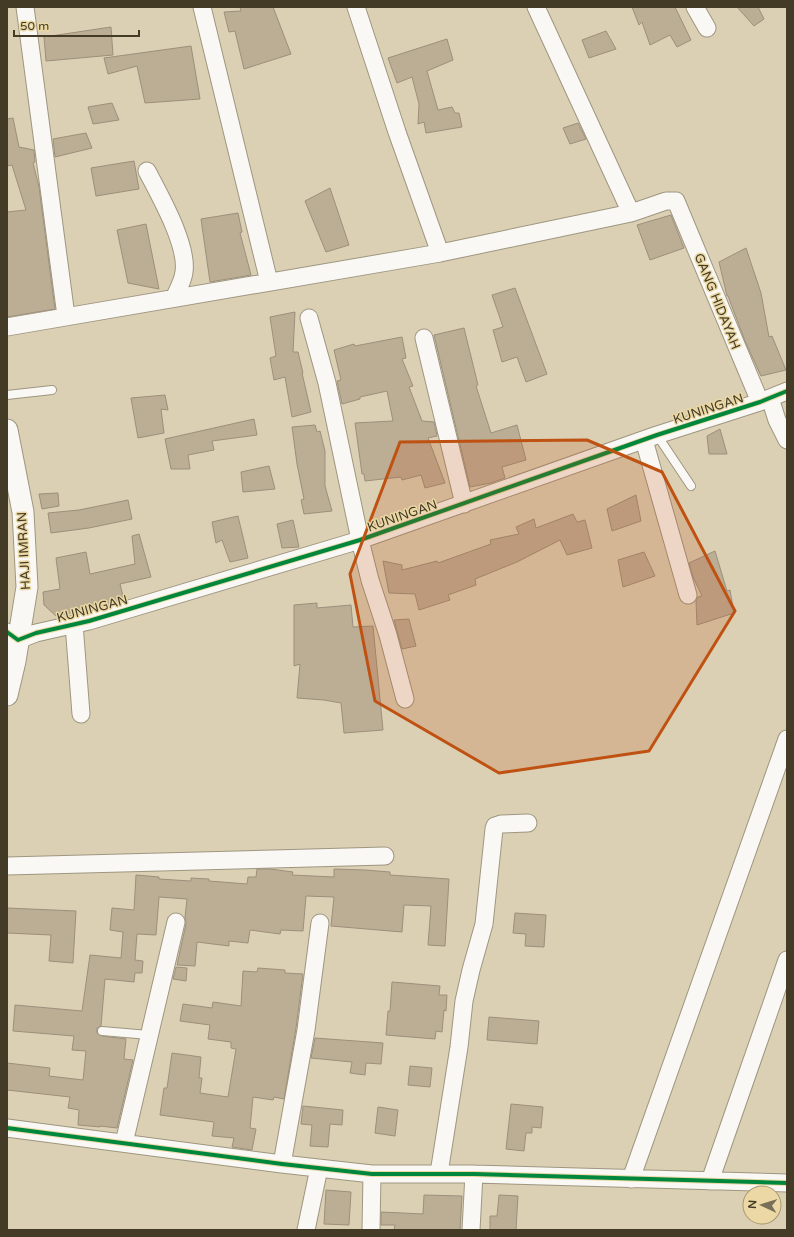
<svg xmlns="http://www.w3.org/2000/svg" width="794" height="1237" font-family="'Varela Round',sans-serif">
<rect width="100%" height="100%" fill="#dbd0b4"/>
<!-- building -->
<path fill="#bcad95" stroke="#9c907c" d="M240,7h33l18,47 -47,15 -9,-38 -6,1 -5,-20 17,-1z
M632,7h43l16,33 -14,7 -7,-12 -20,10 -8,-23 -3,3z
M737,7h21l6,12 -10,7z
M111,27l2,28 -67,6 -2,-24z
M606,31l10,18 -27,9 -7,-18z
M447,39l6,21 -26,11 11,39 14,-3 3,6h4l3,14 -36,6 -2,-11 -6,2 1,-20 -7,-27 -15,6 -9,-25z
M191,46l9,53 -55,4 -8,-37 -29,8 -4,-16z
M112,103l7,17 -26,4 -5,-17z
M13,118l6,29 15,3 1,12 -2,1 6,24 16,122 -48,8v-105l19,-2 -14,-45 -5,1v-47z
M578,123l8,16 -16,5 -7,-16z
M86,133l6,15 -37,9 -2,-18z
M134,161l5,28 -43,7 -5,-28z
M330,188l19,57 -23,7 -21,-51z
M238,213l4,19 -2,1 11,42 -41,7 -9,-63z
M671,215l13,33 -34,12 -13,-35z
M146,224l13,65 -31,-6 -11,-53z
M746,248l15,45 8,44 3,-1 14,34 -25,6 -16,-35 -17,-45h-1l-8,-34z
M515,288l32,86 -21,8 -9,-25 -15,5 -9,-32 10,-3 -11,-32z
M295,312l-2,40h5l5,21h-1l9,39 -19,5 -7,-40 -11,3 -4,-22 6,-2 -6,-39z
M464,328l14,57 -2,1 15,47 26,-8 9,35 -24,7 3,11 -14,5 -21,4 -36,-152z
M402,337l4,21 -4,1 11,27 -4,1 13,34 12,1 3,14 -9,2 17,45 -20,5 -4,-13 -19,5 -1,-3 -36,4 -1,-7h-2l-7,-51 38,-2 -6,-30 -27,6v2l-18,5 -5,-23 4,-1 -7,-30 20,-6 1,2z
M165,395l3,15 -7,-1 3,24 -26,5 -7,-40z
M254,419l3,16 -45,6 2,9 -26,5 2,14h-19l-6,-30z
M315,425l2,7 3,-1 5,20v35l7,25 -28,3 -3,-14 3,-1 -7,-35 -5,-37z
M720,429l7,25h-18l-2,-18z
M269,466l6,23 -32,3 -2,-20z
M58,493l1,13 -17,3 -3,-15z
M636,495l5,26 -29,10 -5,-22z
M128,500l4,19 -43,9 -38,5 -3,-20 31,-3z
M573,514l4,8 8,-2 7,28 -25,7 -7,-15 -43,22 -42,17 1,6 -28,10 2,5 -31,10 -4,-16 -26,-1 -6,-32 19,4v5l35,-9 1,2 53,-19 -1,-4 29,-6 -3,-7 18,-8 2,9z
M238,516l10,42 -18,4 -8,-22 -6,3 -4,-21z
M293,520l6,27 -17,1 -5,-24z
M139,534l12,43 -31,7 4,16 -21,6 -47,10 -12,-11 -1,-13 17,-3 -4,-31 30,-6 4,22 45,-10 -3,-28z
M715,551l12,40 3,-1 4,23 -37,12 -1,-24 2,-4 4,-1 -9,-19 -4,-14z
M644,552l11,24 -32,11 -5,-27z
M317,603v5l34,-3 2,22 20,-1 10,104 -39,3 -3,-30 -17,-3 -27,-2 3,-34 -6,2v-61z
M409,619l7,27 -14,3 -8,-29z
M257,869h13l23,3 -1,3 42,2v-8l31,1 25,2v3l59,4 -4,67 -17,-1 3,-39 -27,-1 -2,27 -71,-6 3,-29 -28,-1 -3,35 -22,-1 -1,4 -30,-4 -2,13 -19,-2v5l-32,-4 -2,24 -18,-1 9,-41 -1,-7 2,-18 -28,-2 -3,38 -19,-1 -2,26 8,1 -1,12h-7l-1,9 -29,-3 -4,47 -4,2v5l5,3 24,3 -2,20 9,1 -16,68 -17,-2v1l-22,-2 1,-15 -11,-2 2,-11 -63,-7v-27l43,5 -1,8 34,4 3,-29 -14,-1 2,-14 -61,-5 2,-26 67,6 8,-56 31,3 2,-26 -13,-2 2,-22 22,2 2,-35 23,2v2l32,2v-3l18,1v2l38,3 1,-7h8z
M7,908l69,3 -3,52 -24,-2 2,-26 -44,-2z
M515,913l31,2 -2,32 -19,-1 1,-12 -13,-1z
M176,967l11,1 -1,13 -13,-2z
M258,968l27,2v3l18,1 -7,54 -12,71 -10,-2 -1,3 -20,-3 -3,31 6,1 -4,21 -20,-3 2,-9 -22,-2 2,-14 -54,-7 4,-27h3l5,-35 29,4 -2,21h3l-2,15 28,4 8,-48 -5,-1v-6l-23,-3 2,-14 -30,-4 3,-17 29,4 1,-6 28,4 2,-35 14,1z
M392,982l48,4 -1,9h8l-1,16 -2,-1 -2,22 -6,-1 -1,8 -49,-4 2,-24h2z
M489,1017l50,4 -2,23 -50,-4z
M315,1038l68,5 -2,21 -15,-1 -1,12 -15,-2 2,-11 -41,-4z
M410,1066l22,2 -2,19 -22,-2z
M511,1104l32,3 -2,21 -9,-1v6h-6l-2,18 -18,-2z
M303,1106l40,4 -1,15 -12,-1 -2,23 -18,-1 2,-21 -11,-1z
M378,1107l20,3 -3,26 -20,-3z
M326,1190l25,2 -2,33 -25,-1z
M424,1195l38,1 -2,34h-66l1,-5h-14v-13l42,2z
M499,1195l19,1 -2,34h-26v-14h7z"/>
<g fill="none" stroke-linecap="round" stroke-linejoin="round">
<defs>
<path id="service" d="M7,395l45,-5
M657,435l34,51
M102,1031l47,4"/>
<path id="minor" d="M25,7l41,309
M202,7l67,275
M356,7l41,125 43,121
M536,7l95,206 35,-12h10l84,201
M695,7l12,21
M147,171c13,25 41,74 37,101 -1,9 -6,18 -10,26
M309,318l18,65 33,157 10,40 18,55 17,64
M7,327l433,-74 191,-40
M424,338l40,166
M770,398l7,22 10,20
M644,440l44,155
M74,624l7,90
M7,632l11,8 18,-7 53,-12 271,-81 297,-105 103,-33 27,-11
M7,866l378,-10
M7,1128l275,36 90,10h102l313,9
M124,1143l52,-221
M282,1164l24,-134 14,-107
M439,1173l20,-126 5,-46 7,-31 13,-46 10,-95 1,-3 6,-2 27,-1
M631,1179l156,-440
M710,1181l77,-221
M306,1230l13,-62
M371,1230l1,-56
M471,1230l3,-56"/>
<path id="tertiary" d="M7,430l16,82 4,75 -12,74 -8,34"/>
</defs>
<!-- service casing -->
<use href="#service" stroke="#9e9680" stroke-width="10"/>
<!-- minor casing -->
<use href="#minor" stroke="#9e9680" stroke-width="19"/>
<!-- tertiary casing -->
<use href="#tertiary" stroke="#9e9680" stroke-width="23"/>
<!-- service -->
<use href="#service" stroke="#faf8f4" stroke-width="8"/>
<!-- minor -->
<use href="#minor" stroke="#faf8f4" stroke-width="17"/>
<!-- tertiary -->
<use href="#tertiary" stroke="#faf8f4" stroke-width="21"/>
<defs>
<path id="cycleway" d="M7,632l11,8 18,-7 53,-12 271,-81 297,-105 103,-33 27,-11
M7,1128l275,36 90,10h102l313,9"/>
</defs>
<!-- cycleway casing -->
<use href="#cycleway" stroke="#ebd8a4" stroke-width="6"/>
<!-- cycleway -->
<use href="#cycleway" stroke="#00873e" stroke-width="4"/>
</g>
<!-- marked area -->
<path fill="#bf5212" fill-opacity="0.2" stroke="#bf5212" stroke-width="3" stroke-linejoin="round" d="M587,440l75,32 73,139 -86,140 -150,22 -124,-72 -25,-127 50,-132z"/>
<g text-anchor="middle" stroke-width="3" stroke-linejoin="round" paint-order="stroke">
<!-- street labels -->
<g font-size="13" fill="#433b26" stroke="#ebd8a4">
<text transform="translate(718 301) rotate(68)" y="5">GANG HIDAYAH</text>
<text transform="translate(708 408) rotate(-18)" y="5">KUNINGAN</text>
<text transform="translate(402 515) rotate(-19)" y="5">KUNINGAN</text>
<text transform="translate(23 551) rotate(-93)" y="5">HAJI IMRAN</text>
<text transform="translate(92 608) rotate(-15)" y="5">KUNINGAN</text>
</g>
</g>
<!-- border -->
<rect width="794" height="1237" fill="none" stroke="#433b26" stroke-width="16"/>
<!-- north arrow -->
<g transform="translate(762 1205) rotate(274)"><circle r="19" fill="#ebd8a4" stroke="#a89972"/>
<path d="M0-3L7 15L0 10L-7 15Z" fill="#786f58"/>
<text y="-6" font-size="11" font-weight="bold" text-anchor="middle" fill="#433b26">N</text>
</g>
<!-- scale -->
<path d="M14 30v6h125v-6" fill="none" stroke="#433b26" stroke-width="2"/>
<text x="20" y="30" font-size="12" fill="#433b26" stroke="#ebd8a4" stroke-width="3" paint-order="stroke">50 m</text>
</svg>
